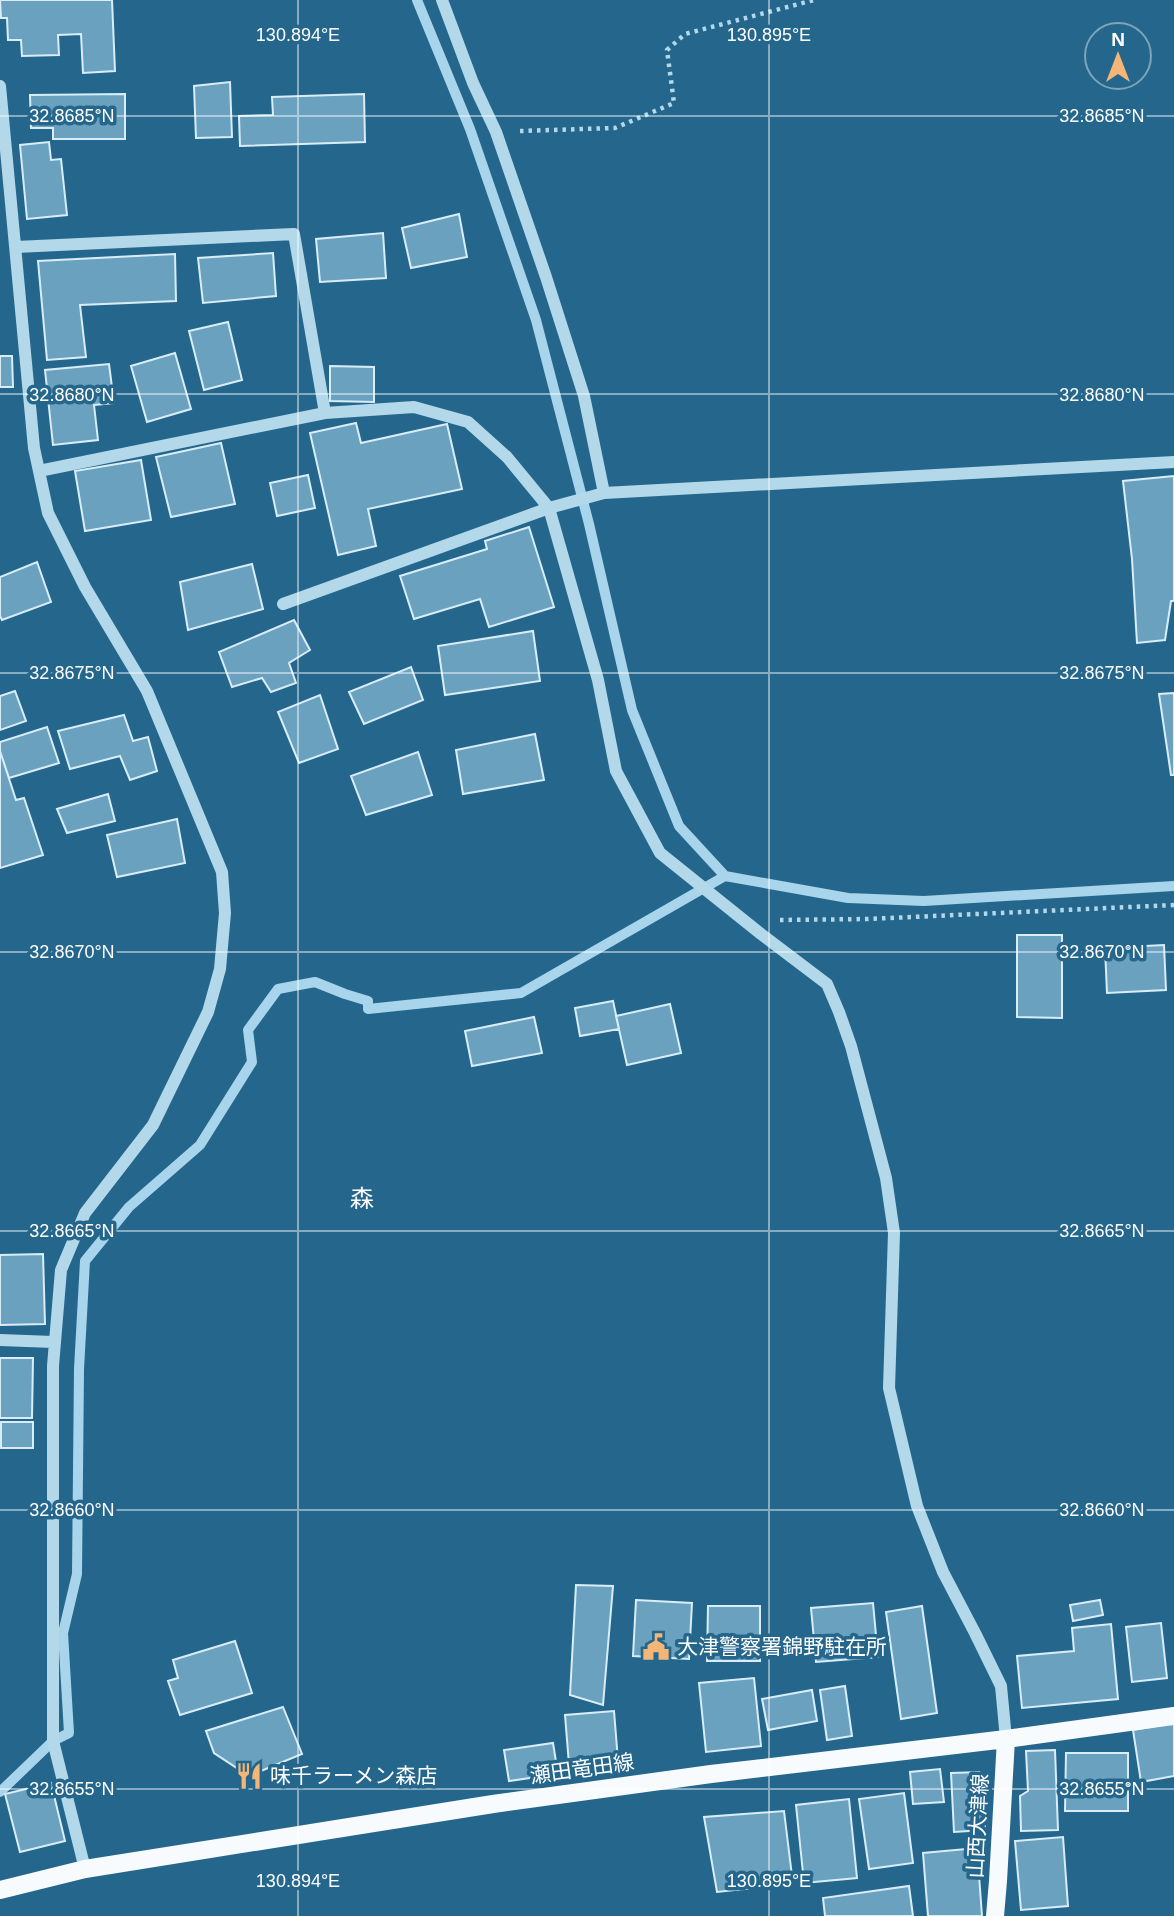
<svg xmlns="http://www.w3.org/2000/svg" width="1174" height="1916" font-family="Helvetica,'Noto Sans JP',sans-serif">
<rect width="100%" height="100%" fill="#25678c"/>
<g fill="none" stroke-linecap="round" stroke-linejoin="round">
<!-- stream -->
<path stroke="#a8d5eb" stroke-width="10" d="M417,0l53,129 66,191 53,204 43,186 47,116 46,50
M0,1792l53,-51 16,-8 -6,-100 14,-59 2,-205 6,-108 44,-54 71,-62 52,-83 -4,-32 30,-41 37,-7 30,12 23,7v8l153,-16 204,-117 123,22 76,3 250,-15"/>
</g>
<!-- building -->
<path fill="#6aa1bf" stroke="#d8edf8" stroke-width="2" d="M0,0h112l3,71 -32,2 -2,-39 -23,1 1,20 -37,1 -1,-16h-13l-1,-22h-6z
M230,82l2,55 -36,1 -2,-52z
M125,94v45h-72v-11h-22l-1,-33z
M364,94l1,48 -125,4 -1,-30 34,-1 -1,-18z
M49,142l2,18 10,-1 6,56 -40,4 -7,-74z
M459,214l8,43 -56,11 -9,-40z
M383,233l3,45 -66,4 -4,-43z
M273,253l3,43 -73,7 -5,-45z
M175,254l1,47 -96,4 6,52 -39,3 -9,-99z
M228,322l14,58 -38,10 -15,-59z
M175,353l16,56 -44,13 -16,-56z
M0,356h12l1,31h-13z
M109,364l5,39 -20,2 4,35 -45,5 -8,-75z
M330,366l44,1v35l-44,-1z
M356,423l5,20 86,-19 15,65 -94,20 8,37 -38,9 -28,-122z
M221,443l14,61 -64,13 -15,-60z
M141,460l10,60 -66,11 -10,-60z
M308,475l7,33 -38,8 -7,-33z
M1174,476v125h-3l-6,39 -28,3 -5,-84 -9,-78z
M529,527l25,80 -65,20 -9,-28 -66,20 -14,-43 87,-27 -2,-8z
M37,562l14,40 -49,18 -2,-4v-39z
M252,564l11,45 -75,21 -8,-48z
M294,620l16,30 -21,13 7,20 -25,9 -9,-14 -30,9 -13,-35z
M533,631l7,50 -95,14 -7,-49z
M411,667l12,33 -59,24 -15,-32z
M15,691l11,30 -26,9v-34z
M1174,693v82h-3l-12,-81z
M320,695l18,54 -39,14 -21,-51z
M124,715l9,26 15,-4 9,34 -27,9 -10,-24 -50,13 -12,-38z
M47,727l12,36 -50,15 -9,-27v-9z
M535,734l9,46 -81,14 -7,-44z
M0,751l16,49 8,-2 19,57 -43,13z
M418,752l14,43 -66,20 -15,-39z
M108,794l7,27 -48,12 -10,-24z
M177,819l8,44 -68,14 -10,-42z
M1017,935h45v83l-45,-1z
M1164,945l2,45 -59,3 -2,-45z
M613,1001l6,28 -39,7 -5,-28z
M670,1004l11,49 -54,12 -11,-49z
M534,1017l8,36 -70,13 -7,-35z
M43,1254l2,70 -45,1v-70z
M0,1358h33l-1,60h-32z
M1,1422h32v26h-32z
M576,1585l37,1 -10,119 -33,-10z
M636,1600l56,3 -3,56 -56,-3z
M1100,1600l3,15 -30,6 -3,-16z
M873,1603l5,54 -62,5 -5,-54z
M708,1606h52v55h-53z
M922,1606l15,107 -36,6 -15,-107z
M1161,1623l6,55 -35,4 -6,-55z
M1111,1624l7,75 -96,9 -5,-52 57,-5 -2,-23z
M235,1641l17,52 -72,22 -12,-34 10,-3 -5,-18z
M754,1678l7,68 -55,6 -7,-69z
M845,1686l7,50 -25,4 -7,-50z
M812,1690l5,31 -49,9 -6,-31z
M283,1707l19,47 -53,22 -35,-23 -8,-22z
M614,1711l5,62 -49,4 -5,-62z
M1174,1723v53l-33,6 -8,-52z
M553,1743l5,31 -49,7 -5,-31z
M1055,1750l3,80 -37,1 -1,-35 8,-5 -2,-40z
M1066,1753h62v58h-63z
M940,1769l4,33 -31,2 -3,-32z
M981,1772l4,58 -31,2 -3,-59z
M51,1783l14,58 -45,11 -15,-58z
M904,1793l9,70 -44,6 -10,-70z
M849,1799l8,79 -53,5 -8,-78z
M784,1811l9,73 -76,8 -13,-75z
M1063,1837l5,69 -47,4 -6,-69z
M977,1848l5,68h-54l-5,-63z
M909,1886l4,30h-88l-2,-18z"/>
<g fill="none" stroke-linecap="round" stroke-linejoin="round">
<!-- path -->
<path stroke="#b3d8ea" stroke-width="4.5" stroke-dasharray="3.5 5" stroke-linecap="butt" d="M520,131l95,-3 59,-25 -7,-53 18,-16 129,-34
M780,920l88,-1 306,-14"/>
<!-- minor -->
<path stroke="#b3d8ea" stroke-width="12" d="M442,0l31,83 23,49 50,145 38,119 20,97
M0,86l34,362 14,65 37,74 62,104 75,181 3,41 -5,56 -12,43 -55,113 -68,88 -24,57 -8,96v375l32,128
M16,247l278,-13 31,179
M39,471l286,-58 89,-6 54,15 39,35 42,51 -266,96
M0,1340l53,2
M1006,1739l-5,-53 -26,-53 -32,-61 -26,-66 -28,-118 5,-155 -8,-55 -35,-132 -12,-34 -12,-28 -66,-50 -101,-81 -44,-82 -18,-91 -49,-172 55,-15 570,-31"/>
<!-- major -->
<path stroke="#f7fbfe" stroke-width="18" d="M0,1890l85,-21 408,-65 218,-30 295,-35 168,-23
M995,1916l3,-35 8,-142"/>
</g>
<!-- ticks -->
<path fill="none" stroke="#fff" stroke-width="2" stroke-opacity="0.45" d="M298,0v1916M769,0v1916M0,116h1174M0,394h1174M0,673h1174M0,952h1174M0,1231h1174M0,1510h1174M0,1789h1174"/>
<!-- icons -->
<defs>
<symbol id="civic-bare" viewBox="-9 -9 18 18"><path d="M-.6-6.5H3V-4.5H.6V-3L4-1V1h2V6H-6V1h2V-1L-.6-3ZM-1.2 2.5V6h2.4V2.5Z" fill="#f4b677" stroke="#25678c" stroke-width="2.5" paint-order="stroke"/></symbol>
<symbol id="restaurant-bare" viewBox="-9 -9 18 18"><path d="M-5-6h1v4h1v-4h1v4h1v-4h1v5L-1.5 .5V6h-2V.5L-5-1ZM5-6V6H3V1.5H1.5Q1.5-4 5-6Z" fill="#f4b677" stroke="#25678c" stroke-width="2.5" paint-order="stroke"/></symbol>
</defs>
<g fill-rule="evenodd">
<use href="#civic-bare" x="637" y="1628" width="38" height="38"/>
<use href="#restaurant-bare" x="230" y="1757" width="38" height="38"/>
</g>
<g text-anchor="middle" stroke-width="7" stroke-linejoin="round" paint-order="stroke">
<!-- poi labels -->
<g font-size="21" fill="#fff" stroke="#25678c" text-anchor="start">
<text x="677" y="1654">大津警察署錦野駐在所</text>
<text x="270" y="1783">味千ラーメン森店</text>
</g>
<!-- street labels -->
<g font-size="21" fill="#fff" stroke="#25678c">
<text transform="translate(582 1769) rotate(-8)" y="7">瀬田竜田線</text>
<text transform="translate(978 1826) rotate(-87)" y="7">山西大津線</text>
</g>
<!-- quarter labels -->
<g font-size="24" fill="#fff" stroke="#25678c">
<text x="362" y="1207">森</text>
</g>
</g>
<g font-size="18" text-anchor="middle" fill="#fff" stroke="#25678c" stroke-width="7" stroke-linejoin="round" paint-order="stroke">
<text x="298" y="41">130.894°E</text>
<text x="769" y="41">130.895°E</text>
<text x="72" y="122">32.8685°N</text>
<text x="1102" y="122">32.8685°N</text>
<text x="72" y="401">32.8680°N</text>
<text x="1102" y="401">32.8680°N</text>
<text x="72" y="679">32.8675°N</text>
<text x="1102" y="679">32.8675°N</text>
<text x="72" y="958">32.8670°N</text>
<text x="1102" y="958">32.8670°N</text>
<text x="72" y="1237">32.8665°N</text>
<text x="1102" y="1237">32.8665°N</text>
<text x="72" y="1516">32.8660°N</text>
<text x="1102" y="1516">32.8660°N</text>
<text x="72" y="1795">32.8655°N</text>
<text x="1102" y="1795">32.8655°N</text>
<text x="298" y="1887">130.894°E</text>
<text x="769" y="1887">130.895°E</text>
</g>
<!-- north arrow -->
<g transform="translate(1118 56)"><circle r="33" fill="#25678c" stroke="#7ca4ba" stroke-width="2"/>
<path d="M0-5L12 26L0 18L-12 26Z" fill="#f4b677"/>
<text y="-10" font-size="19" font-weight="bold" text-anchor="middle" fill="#ffffff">N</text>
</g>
</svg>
